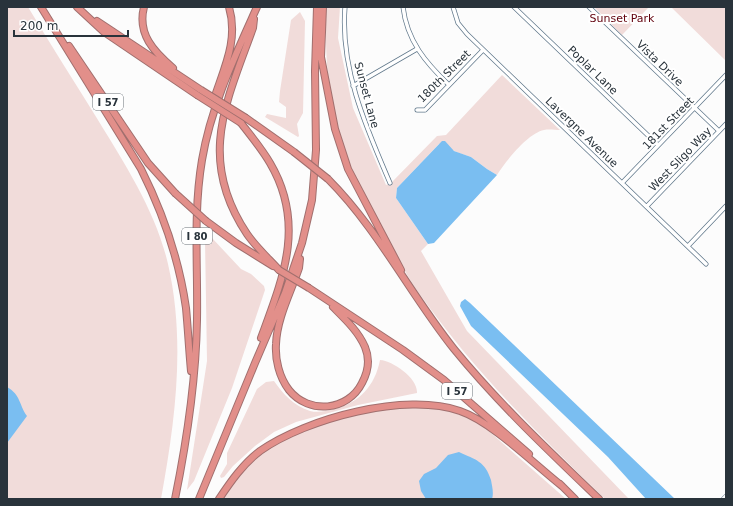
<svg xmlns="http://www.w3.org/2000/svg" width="733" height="506" font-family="'DejaVu Sans',sans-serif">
<rect width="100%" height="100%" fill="#fcfcfc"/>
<!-- green -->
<path fill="#f1dcda" d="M7,7h21c23,38 47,76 70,113 28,46 58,92 70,144 18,78 7,158 -7,235h-154z
M326,7h14l-2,31 15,70 33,77 6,-3 45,-46 9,-1 56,-60 58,55c-5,0 -11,-1 -16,0 -16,3 -38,31 -47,45l-10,-6 -16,-12 -12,-4 -20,-9 -42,44 -1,10 32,46 -7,7 46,80 162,168h-24c-66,-64 -130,-127 -184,-203 -18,-25 -32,-54 -46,-81 -16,-29 -32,-59 -40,-91 -8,-39 -10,-77 -9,-117z
M594,7h55l-27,28z
M671,7h55v54z
M300,12l5,9 -2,92 -6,11 2,12 -1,1 -33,-20 2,-3 19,4v-11l-7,-5 1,-11 11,-71z
M212,238l29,31 10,5 13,12 1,4 -33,98 -38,93 -7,9 20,-129 -2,-121z
M380,360c13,1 38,18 37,33l-59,12 -62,17 -22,10 -19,14 -22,20 -9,11 -3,1 -1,-2 7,-12v-11l30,-64 9,-7 8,-1c9,13 20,25 36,30 8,2 16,0 24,-2 25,-6 41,-23 46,-49z
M414,406l39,5 29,14 84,74h-344c10,-14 19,-29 32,-40 44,-35 107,-47 160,-53z"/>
<!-- water -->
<path fill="#7abef1" d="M442,141h3l9,10 17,6 16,12 10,6 -63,68 -6,1 -32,-46 1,-10z
M465,299l5,4 205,196h-29l-38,-42 -137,-131 -11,-20 1,-4z
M7,387c14,8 12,18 20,29l-20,27z
M459,452c17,8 26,9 32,28 1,6 3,13 1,19h-66l-5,-8 -2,-10 5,-7 12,-6 12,-13z"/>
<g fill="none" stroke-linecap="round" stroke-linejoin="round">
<defs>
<path id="street" d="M345,7c-5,62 21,120 45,176
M403,7c4,34 23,56 46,78
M453,7l5,16 9,11 239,230
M514,7l144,138
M589,7l130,124
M353,86l64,-37
M417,110h8l58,-60
M622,183l104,-108
M647,206l79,-82
M688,246l38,-40"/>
<path id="secondary" d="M724,499l2,-2"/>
<path id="highway" d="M41,7l100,162c22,44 38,90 45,139 2,21 3,42 5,63
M77,7l27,25 93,63
M144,7c-7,27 10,45 29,61
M323,7l-2,50 14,72 13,40 53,101
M254,19l-1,9c-27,75 -56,131 -6,206 9,13 22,25 32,36
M97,21l104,69
M69,46l79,117 27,30
M213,102c10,-32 26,-61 16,-95
M246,118l48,34
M241,123c10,13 21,26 29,40 36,61 13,115 -9,175
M328,179c50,50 82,115 126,170 44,54 95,102 145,150
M206,221l30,22 37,23
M300,259l-1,9c-8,24 -22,50 -23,76 -1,15 3,33 13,46 20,25 59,21 73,-7 6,-11 8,-24 3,-36 -7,-16 -20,-28 -32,-40
M309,288l94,62 41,30 85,74
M560,484l15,15
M175,499c12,-59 21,-119 22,-179 1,-54 -4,-107 5,-160 9,-54 33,-104 55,-153
M199,499l56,-136 30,-70 17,-50 10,-43 4,-50 -1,-79 2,-64
M219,499c12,-18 24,-35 41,-48 47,-33 146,-59 200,-40 32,11 74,53 102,75"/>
</defs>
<!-- street casing -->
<use href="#street" stroke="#61788b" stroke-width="5"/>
<!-- secondary casing -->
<use href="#secondary" stroke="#61788b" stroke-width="6"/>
<!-- highway casing -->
<use href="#highway" stroke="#a16f6e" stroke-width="8"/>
<!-- street -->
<use href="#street" stroke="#fff" stroke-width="3.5"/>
<!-- secondary -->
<use href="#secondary" stroke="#fff" stroke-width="5"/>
<!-- highway -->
<use href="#highway" stroke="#e28f8a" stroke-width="6"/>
<defs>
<path id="highway-bridge" d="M201,90l45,28
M197,95l44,28
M294,152l34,27
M175,193l31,28
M279,270l30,18"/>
</defs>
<!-- highway-bridge casing -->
<use href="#highway-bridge" stroke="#a16f6e" stroke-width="8" stroke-linecap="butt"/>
<!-- highway-bridge -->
<use href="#highway-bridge" stroke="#e28f8a" stroke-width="6"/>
</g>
<g text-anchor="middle" stroke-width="4" stroke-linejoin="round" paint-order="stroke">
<!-- shield labels -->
<g fill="#fff" stroke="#697076" stroke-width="1">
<rect x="93" y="94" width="30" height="16" rx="3"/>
<rect x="182" y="228" width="30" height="16" rx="3"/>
<rect x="442" y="383" width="30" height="16" rx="3"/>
</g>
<g font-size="10" font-weight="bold" fill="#29333b">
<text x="108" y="106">I 57</text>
<text x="197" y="240">I 80</text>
<text x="457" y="395">I 57</text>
</g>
<!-- park labels -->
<g font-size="11" fill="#62020d" stroke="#fff">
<text x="622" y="22">Sunset Park</text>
</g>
<!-- street labels -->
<g font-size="11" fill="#29333b" stroke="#fff">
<text transform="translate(660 63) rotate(44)" y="4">Vista Drive</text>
<text transform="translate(593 70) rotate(44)" y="4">Poplar Lane</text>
<text transform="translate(444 76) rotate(-45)" y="4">180th Street</text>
<text transform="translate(367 95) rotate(75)" y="4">Sunset Lane</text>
<text transform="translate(668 123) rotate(-46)" y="4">181st Street</text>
<text transform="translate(582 132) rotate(44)" y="4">Lavergne Avenue</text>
<text transform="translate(680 159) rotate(-46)" y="4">West Sligo Way</text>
</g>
</g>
<!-- border -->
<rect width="733" height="506" fill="none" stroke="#29333b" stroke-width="16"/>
<!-- scale -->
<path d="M14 30v6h114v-6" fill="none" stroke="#29333b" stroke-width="2"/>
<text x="20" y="30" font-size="12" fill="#29333b" stroke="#ffffff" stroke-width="3" paint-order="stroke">200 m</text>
</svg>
